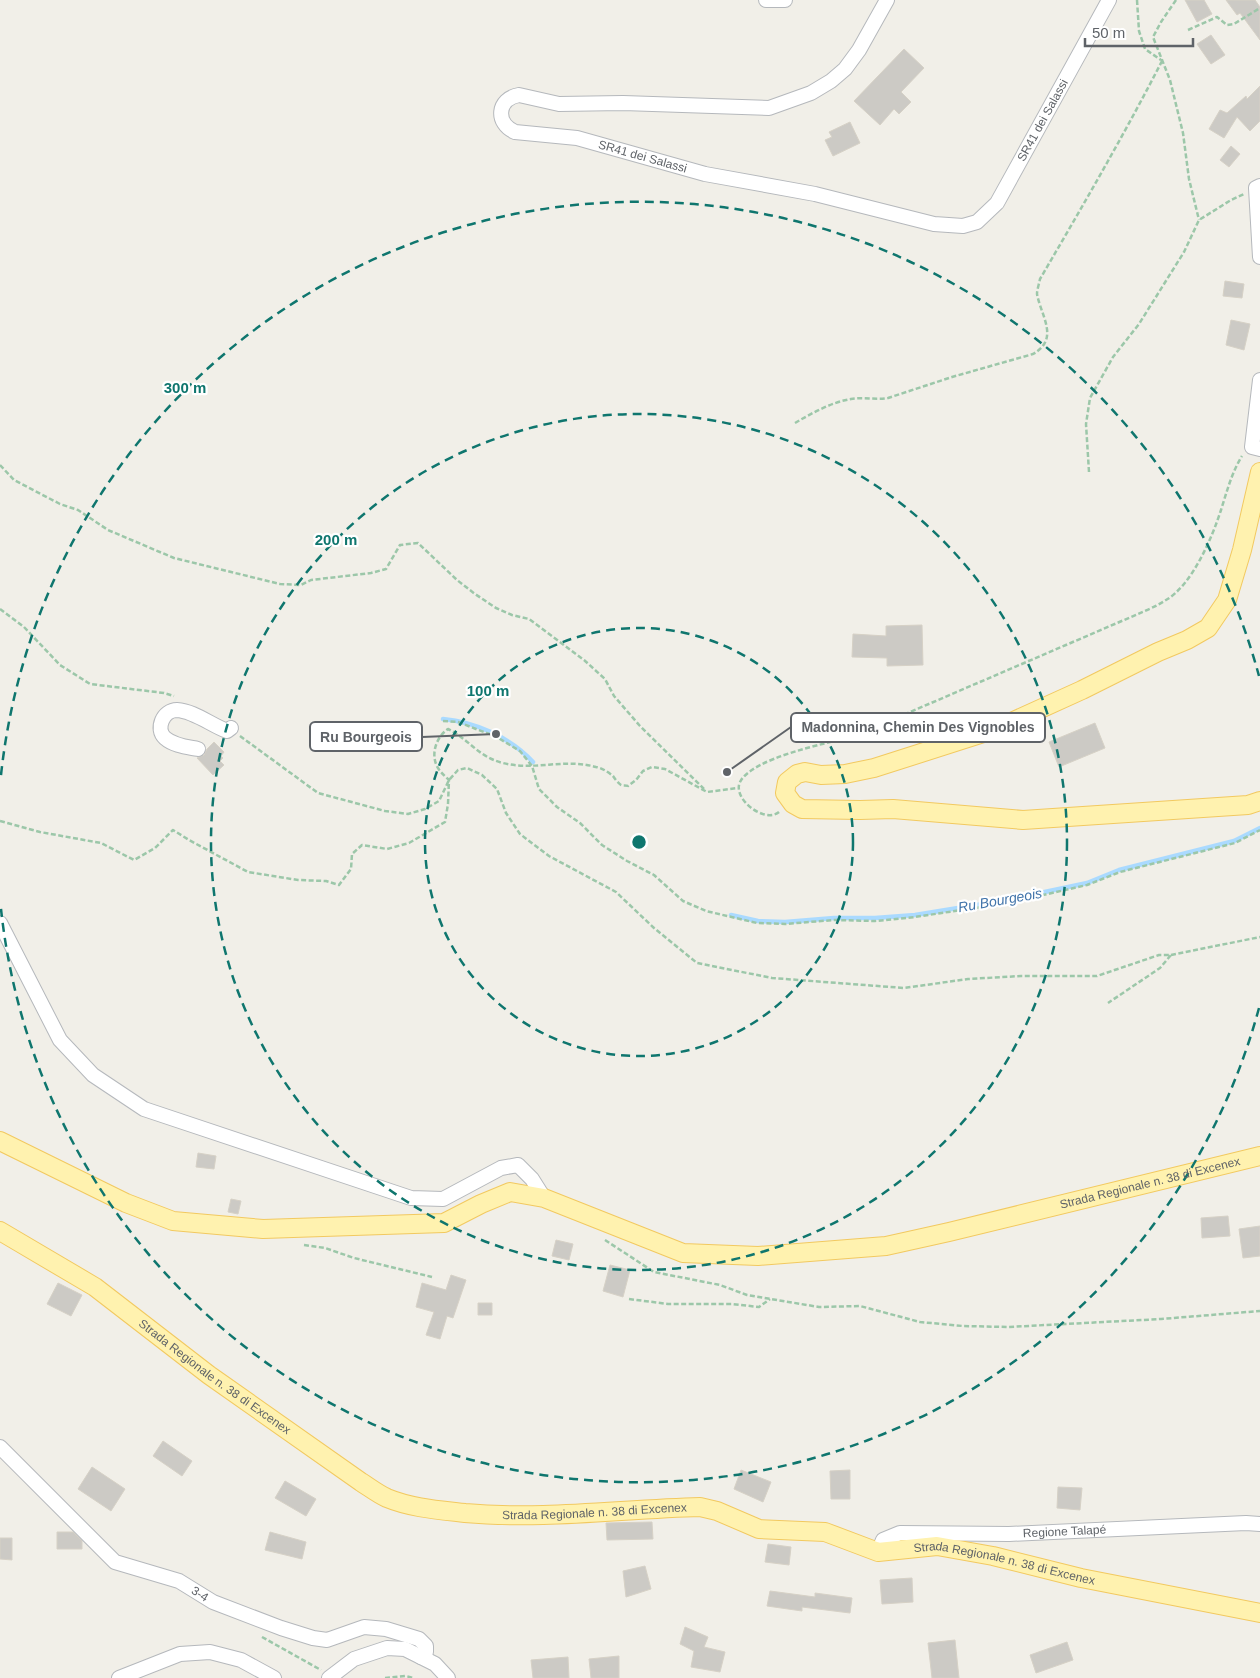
<svg xmlns="http://www.w3.org/2000/svg" width="1260" height="1678" font-family="Helvetica,sans-serif">
<rect width="100%" height="100%" fill="#f1efe8"/>
<g fill="none" stroke-linecap="round" stroke-linejoin="round">
<!-- stream -->
<path stroke="#aadaff" stroke-width="4.5" d="M443,719c33,3 68,19 90,43
M731,915l27,6 27,1 49,-4h41l40,-3 92,-15 80,-17 32,-13 115,-29 26,-13"/>
</g>
<!-- building -->
<path fill="#cccac5" stroke="#d6d1c6" d="M1185,0h19l8,14 -15,8z
M1226,0h29l5,7v33l-20,-27 -3,2z
M1211,35l14,20 -14,9 -14,-20z
M904,49l20,19 -23,24 10,10 -12,12 -5,-5 -14,16 -26,-24z
M1260,86v35l-10,10 -13,-14 -13,21 -15,-9 11,-19 7,3 19,-17 1,3z
M850,122l10,21 -27,13 -8,-16 7,-3 -3,-5z
M1231,146l9,8 -11,13 -9,-7z
M1225,281l19,3 -2,14 -19,-2z
M1231,320l19,4 -6,26 -18,-5z
M922,625l1,40 -36,1v-8l-35,-1 1,-23 33,2v-10z
M1095,723l10,25 -46,19 -10,-25z
M214,742l10,10 -3,4 2,2 -3,3 4,4 -11,10 -16,-17 7,-3 3,-6z
M198,1153l18,3 -2,13 -18,-2z
M231,1199l10,2 -3,13 -10,-2z
M1228,1216l2,20 -28,2 -1,-20z
M1260,1226v30l-17,2 -4,-29z
M556,1240l17,4 -4,16 -17,-4z
M610,1265l20,5 -7,27 -20,-6z
M451,1275l15,5 -13,38 -6,-2 -7,23 -14,-4 8,-23 -18,-5 6,-24 24,7z
M58,1283l24,12 -11,21 -24,-12z
M478,1303h14v12h-14z
M163,1441l29,20 -10,15 -29,-20z
M92,1467l33,22 -14,22 -33,-22z
M741,1470l30,12 -8,20 -29,-13z
M850,1470v29h-19l-1,-28z
M285,1481l31,18 -10,17 -31,-18z
M1058,1487l24,1 -2,22 -23,-2z
M652,1522l1,17 -46,1 -1,-17z
M57,1532h16l9,9v8h-25z
M270,1532l36,10 -4,17 -37,-9z
M0,1538h12v22l-12,-1z
M768,1544l23,3 -2,18 -24,-3z
M645,1566l6,23 -25,8 -3,-26z
M912,1578l1,24 -31,2 -2,-24z
M770,1591l45,6v-4l37,5 -2,15 -48,-6v4l-35,-5z
M685,1627l23,10 -4,10 21,5 -5,20 -29,-5 3,-16 -14,-7z
M955,1640l4,38h-27l-4,-35z
M1067,1642l6,18 -37,13 -6,-18z
M619,1656v22h-28l-2,-19z
M568,1657l1,21h-36l-2,-18z"/>
<g fill="none" stroke-linecap="round" stroke-linejoin="round">
<defs>
<g id="minor">
<path d="M766,0h19"/>
<path id="s1" d="M887,0l-28,50 -14,19 -14,12 -20,12 -42,15 -146,-5 -64,1 -40,-9c-22,4 -24,28 -4,37l62,6 128,36 110,20 119,30 29,2 14,-4 20,-19 112,-203"/>
<path d="M1260,186l-4,2 4,69"/>
<path d="M1260,380l-8,67 8,2"/>
<path d="M198,749c-10,-2 -24,-3 -33,-11 -10,-9 -2,-28 12,-28 17,1 34,15 50,21l4,-3"/>
<path d="M0,923l60,117 33,35 51,34 267,89 32,1 58,-31 17,-3 14,14 12,19"/>
<path id="s2" d="M0,1447l115,115 64,19 34,21 68,26 32,10 14,2 37,-13 22,2 33,10 7,7v6l-5,5"/>
<path id="s3" d="M878,1552l5,-12 17,-7 109,1 237,-11 14,1"/>
<path d="M119,1678l61,-24 30,-2 31,8 33,18"/>
<path d="M329,1678l25,-19 33,-11 18,1 30,15 13,14"/>
</g>
<g id="major">
<path d="M1260,472l-18,78 -15,50 -19,28 -21,12 -29,12 -76,38 -86,39 -122,39 -29,6 -24,1 -16,-3 -8,2 -10,8 -2,11 8,11 9,5 58,1 33,-1 130,11 225,-15 12,-4"/>
<path id="s4" d="M0,1141l126,62 47,18 90,8 181,-6 37,-19 29,-12 34,6 139,55 75,3 128,-10 63,-14 311,-76"/>
<path id="s5" d="M0,1231l95,56 114,88 152,107c8,5 17,12 26,16 24,10 52,12 78,15 79,7 156,-4 235,-6l17,4 42,18 66,3 53,20 59,-6 56,10 88,22 179,35"/>
</g>
</defs>
<!-- minor casing -->
<use href="#minor" stroke="#b5b8bc" stroke-width="16"/>
<!-- major casing -->
<use href="#major" stroke="#f2c960" stroke-width="20"/>
<!-- path -->
<path stroke="#9cc7a9" stroke-width="2.5" stroke-dasharray="5 2.5" stroke-linecap="butt" d="M1137,0l2,31 6,18 16,11
M1176,0l-15,22 -8,15 17,43 13,53 6,46 10,41
M1188,30l29,-13 10,8 7,-1 26,-16
M795,423c17,-10 37,-21 56,-24 12,-2 25,1 37,-1l64,-21 81,-23c27,-15 8,-38 4,-60 0,-4 2,-10 3,-15 42,-72 84,-144 122,-218
M0,465l14,15 46,24 18,6 30,20 66,28 106,26 21,1 10,-5 60,-7 15,-4 14,-24 18,-2 39,37 18,14 21,14 16,7 17,4 55,41 21,19 9,17 26,30 64,63
M1089,472l-3,-48 4,-26 23,-41 26,-33 45,-72 15,-32 32,-20 13,-6
M0,609l24,18 36,38 30,19 74,9 10,3
M443,721l15,1 18,7 19,7 25,15 12,15 7,23 18,18 23,16 22,22 25,16 27,14 29,26 23,10 51,12 28,1 49,-4 41,1 40,-4 93,-14 79,-18 33,-13 115,-29 25,-13
M240,736l78,57 67,18 23,3 17,-5 14,-8 10,-21 9,-10 9,-2 15,7 15,14 9,24 14,21 29,22 67,36 38,36 43,35 75,15 132,10 64,-9 53,-3h76l62,-21h12l-11,13 -52,35
M779,812c-14,12 -47,-13 -39,-30 12,-24 87,-39 112,-45l286,-123c9,-4 19,-8 28,-14 26,-15 46,-62 55,-90 6,-19 11,-38 21,-54
M0,821l40,11 61,11 33,17 21,-12 18,-18 16,10 59,32 50,8 28,1 13,4 12,-16 1,-15 10,-9 25,4 22,-6 36,-21 3,-18 1,-24c-4,-4 -8,-7 -11,-12 -8,-13 -2,-31 10,-39 21,10 30,28 55,34 31,8 62,-5 93,4 6,1 12,5 17,9 2,3 5,7 8,9 2,1 5,0 7,1l8,-6 7,-9 9,-4 13,2 42,23 31,-4
M1171,955l89,-18
M605,1240l49,32 66,13 27,10 72,12 41,-1 60,16 43,4 45,1 153,-8 99,-8
M304,1245l21,3 29,10 78,19
M629,1299l39,5h64l27,3 11,-8
M262,1637l59,33
M385,1678l21,-2 7,2"/>
<!-- minor -->
<use href="#minor" stroke="#fff" stroke-width="14"/>
<!-- major -->
<use href="#major" stroke="#fff2af" stroke-width="18"/>
</g>
<!-- distance rings -->
<g fill="none" stroke="#0f766e" stroke-width="2.5" stroke-dasharray="9 6">
<circle cx="639" cy="842" r="214"/>
<circle cx="639" cy="842" r="428"/>
<path d="M1259 1008A642 642 0 0 1 1 909M1 775A642 642 0 0 1 1259 676"/>
</g>
<g text-anchor="middle" stroke-width="4.5" stroke-linejoin="round" paint-order="stroke">
<!-- street labels -->
<g font-size="12" fill="#5f6368" stroke="#fff">
<text dy="4" stroke="none"><textPath href="#s1" startOffset="1066">SR41 dei Salassi</textPath></text>
<text dy="4" stroke="none"><textPath href="#s1" startOffset="601">SR41 dei Salassi</textPath></text>
<text dy="4" stroke="none"><textPath href="#s4" startOffset="1194">Strada Regionale n. 38 di Excenex</textPath></text>
<text dy="4" stroke="none"><textPath href="#s5" startOffset="260">Strada Regionale n. 38 di Excenex</textPath></text>
<text dy="4" stroke="none"><textPath href="#s5" startOffset="680">Strada Regionale n. 38 di Excenex</textPath></text>
<text dy="4" stroke="none"><textPath href="#s3" startOffset="196">Regione Talapé</textPath></text>
<text dy="4" stroke="none"><textPath href="#s5" startOffset="1100">Strada Regionale n. 38 di Excenex</textPath></text>
<text dy="4" stroke="none"><textPath href="#s2" startOffset="254">3-4</textPath></text>
</g>
<!-- water labels -->
<g font-size="14" font-style="italic" fill="#4174aa" stroke="#fff">
<text transform="translate(1000 900) rotate(-10)" y="5">Ru Bourgeois</text>
</g>
</g>
<circle cx="639" cy="842" r="8" fill="#0f766e" stroke="#fff" stroke-width="2.5"/>
<g font-size="15" text-anchor="middle" font-weight="bold" fill="#0f766e" stroke="#fff" stroke-width="4.5" stroke-linejoin="round" paint-order="stroke">
<text x="185" y="393">300 m</text>
<text x="336" y="545">200 m</text>
<text x="488" y="696">100 m</text>
</g>
<!-- callouts -->
<path fill="none" stroke="#5f6368" stroke-width="2" d="M727 772L791 727M496 734L422 737"/>
<g fill="#5f6368" stroke="#fff" stroke-width="2">
<circle cx="727" cy="772" r="5"/>
<circle cx="496" cy="734" r="5"/>
</g>
<g fill="#fff" stroke="#5f6368" stroke-width="2">
<rect x="791" y="713" width="254" height="29" rx="5"/>
<rect x="310" y="722" width="112" height="29" rx="5"/>
</g>
<g font-size="14" text-anchor="middle" font-weight="bold" fill="#5f6368">
<text x="918" y="732">Madonnina, Chemin Des Vignobles</text>
<text x="366" y="742">Ru Bourgeois</text>
</g>
<!-- scale -->
<path d="M1085 38v8h108v-8" fill="none" stroke="#5f6368" stroke-width="2.5"/>
<text x="1092" y="38" font-size="15" fill="#5f6368" stroke="#ffffff" stroke-width="4" paint-order="stroke">50 m</text>
</svg>
